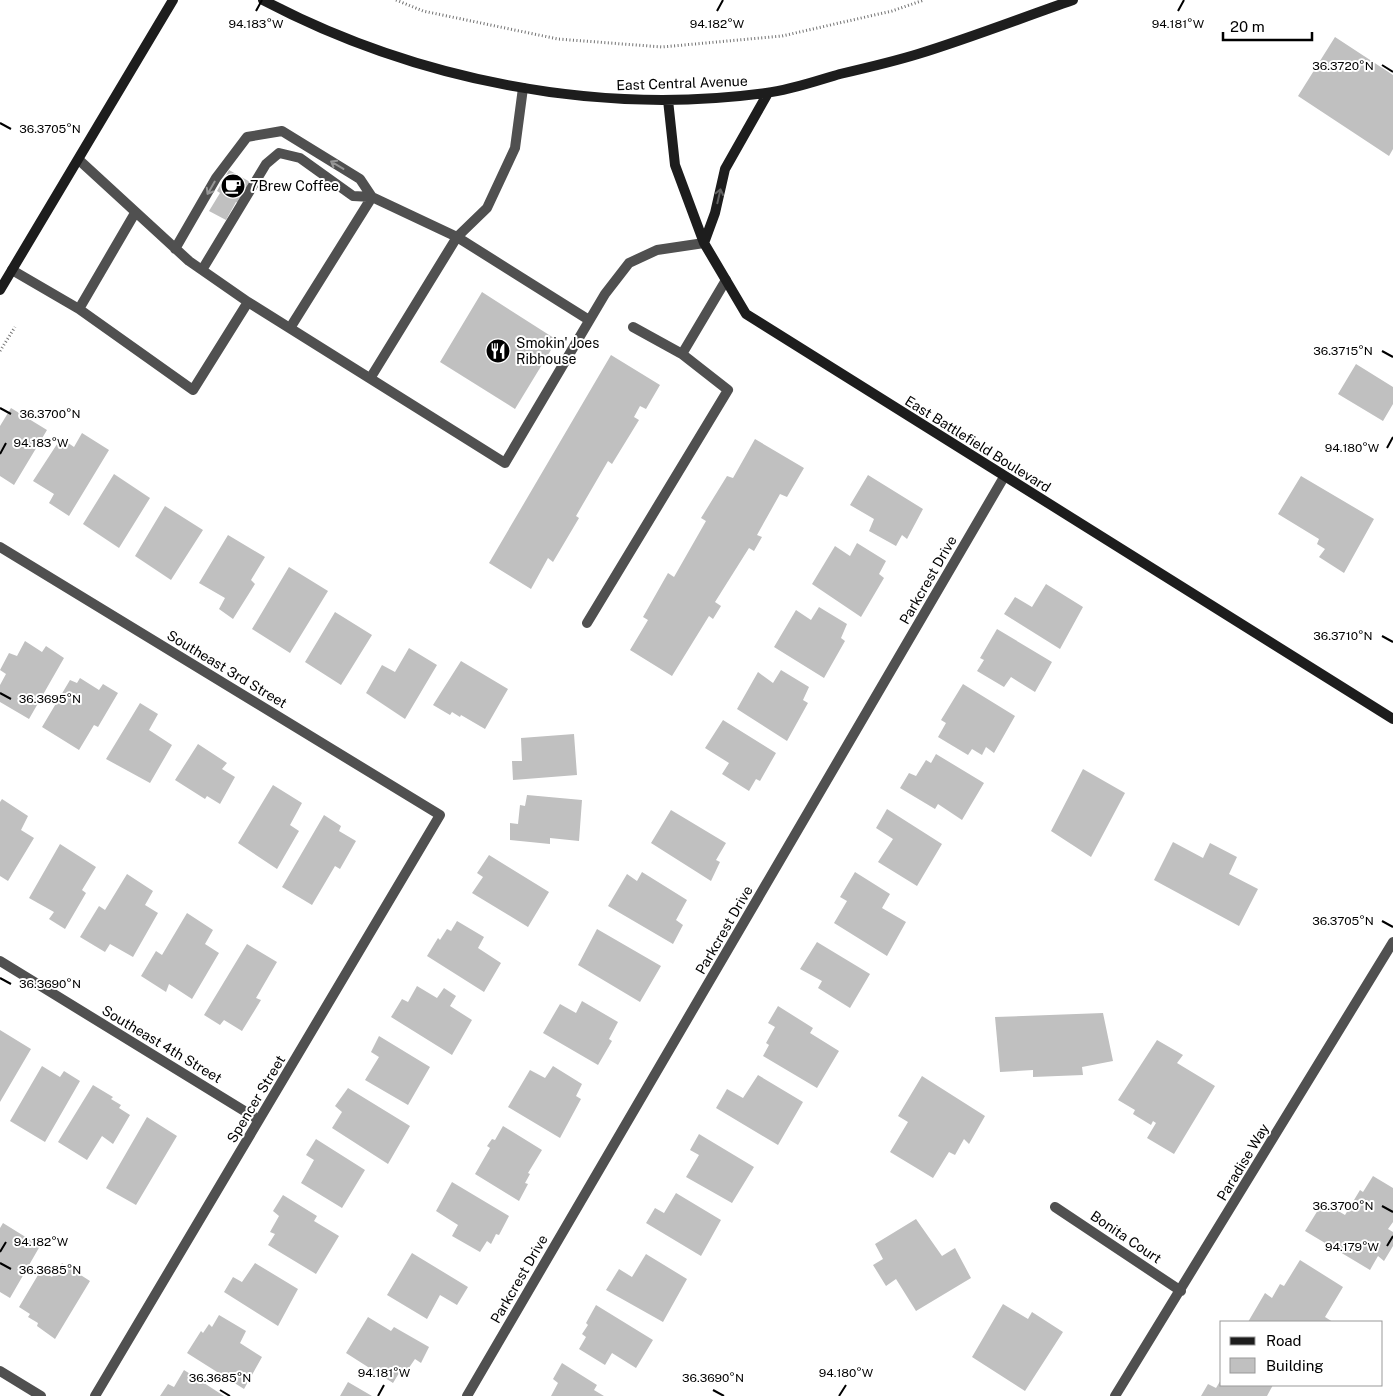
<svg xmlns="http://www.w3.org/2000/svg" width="1393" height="1396" font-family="'Public Sans',sans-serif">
<rect width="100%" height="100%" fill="#fff"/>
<!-- building -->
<path fill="#c0c0c0" d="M1335,37l58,38v74l-4,7 -91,-60z
M229,170l23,13 -12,21 -4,-2 -10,18 -17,-9 11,-18 -3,-2z
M482,292l75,48 -42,69 -75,-47z
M611,355l49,30 -14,24 -6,-3 -6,11 5,3 -27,44 -4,-3 -32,55 3,2 -26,44 -5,-4 -17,31 -42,-26z
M1356,364l37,23v17l-10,17 -45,-27z
M11,408l36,22 -33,55 -14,-9v-50z
M82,433l27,17 -40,66 -20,-13 5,-9 -21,-13 28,-43 13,9z
M755,439l49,29 -17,29 -7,-3 -23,41 5,2 -8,14 -5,-3 -34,54 6,4 -8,13 -4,-3 -37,60 -42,-26 18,-30 -5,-3 25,-44 6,4 32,-56 -5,-3 26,-42 6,2z
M114,474l36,24 -31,50 -36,-24z
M868,475l55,34 -16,30 -5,-4 -6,11 -27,-15 5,-12 -24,-14z
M1301,476l73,43 -30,54 -25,-16 6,-8 -8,-5 2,-5 -41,-25z
M165,506l38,24 -32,50 -36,-24z
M228,535l37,22 -14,23 4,4 -22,35 -14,-10 6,-11 -26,-15z
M857,543l29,18 -7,13 5,4 -23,39 -49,-33 23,-38 15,10z
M289,567l39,24 -38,62 -38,-24z
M1046,584l37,23 -23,42 -56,-35 11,-17 17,10z
M819,607l28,17 -6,14 4,3 -21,37 -50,-31 22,-37 15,10z
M335,612l37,23 -31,50 -36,-23z
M997,629l55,33 -17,30 -24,-15 -7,10 -27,-16 7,-11 -4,-2z
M25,641l17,11 4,-6 18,12 -35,61 -29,-17v-17l6,-11 -6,-4 9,-17 8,3z
M409,648l28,17 -32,54 -39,-26 16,-28 13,7z
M461,661l47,28 -23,40 -24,-14 -1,2 -8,-5 -2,3 -17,-10z
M781,670l28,17 -6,13 5,3 -21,38 -50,-32 21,-37 15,11z
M80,678l19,12 4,-6 15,9 -20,34 -4,-2 -15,25 -37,-23 28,-47 7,3z
M963,684l52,32 -21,37 -8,-6 -4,8 -10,-6 -4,6 -30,-18 8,-14 -5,-3z
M140,703l18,11 -9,16 23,15 -22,38 -44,-24z
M723,720l53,33 -16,28 -4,-2 -7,12 -27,-17 7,-11 -24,-15z
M574,734l3,41 -64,5 -1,-19h10l-1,-23z
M198,744l29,19 -5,6 13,8 -15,27 -13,-8 -2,3 -30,-19z
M936,754l48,29 -22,37 -24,-16 -3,5 -35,-21 9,-15 7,3 10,-16 5,3z
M1083,769l42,24 -34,64 -40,-26z
M273,785l29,18 -12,22 9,6 -22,38 -39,-26z
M527,795l55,5 -3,41 -29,-3v6l-40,-4v-17l8,1 2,-19 5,1z
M2,799l26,17 -7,14 13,8 -26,43 -8,-5v-74z
M887,809l55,35 -25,42 -39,-24 15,-23 -17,-11z
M671,810l55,33 -10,17 4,2 -9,19 -60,-38z
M324,815l17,11 -2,5 17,10 -16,28 -5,-3 -23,39 -30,-18z
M1173,842l30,16 7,-15 27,14 -8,17 29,15 -19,37 -85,-46z
M60,844l36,23 -14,23 4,3 -21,36 -16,-10 5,-7 -25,-14z
M489,855l60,37 -21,35 -56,-34 11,-16 -6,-4z
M642,872l45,28 -11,20 7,5 -10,19 -65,-38 19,-32 10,7z
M855,872l35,22 -8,14 24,14 -19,34 -53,-33 13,-22 -7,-4z
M127,874l26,17 -8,14 13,8 -25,44 -23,-13 -5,8 -25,-15 19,-31 6,4z
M187,913l26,17 -8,14 14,9 -27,46 -23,-15 -3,8 -25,-16 15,-25 6,4z
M457,921l27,16 -6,11 23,15 -17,29 -57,-36 11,-18 2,2 7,-11 4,2z
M597,929l64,37 -21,36 -62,-37z
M817,942l53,32 -20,34 -32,-20 4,-7 -22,-12z
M247,944l30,18 -21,36 5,2 -19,31 -18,-11 -4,5 -16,-10z
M417,986l20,12 7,-10 12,8 -6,10 22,14 -20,35 -61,-38 11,-18 6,3z
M582,1001l36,21 -9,17 3,2 -14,24 -55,-32 17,-29 16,9z
M778,1006l35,22 -3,5 29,18 -22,37 -54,-32 6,-11 -3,-2 9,-16 -7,-4z
M1103,1013l10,48 -31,6 1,8 -50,2v-7l-33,2 -5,-55z
M0,1030l31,19 -31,53z
M379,1036l51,31 -22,38 -43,-25 14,-23 -8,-5z
M1157,1040l26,15 -6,8 38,23 -41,68 -27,-16 9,-15 -3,-2 -2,4 -18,-11 2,-4 -17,-10z
M42,1066l18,11 4,-6 16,10 -35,61 -35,-21z
M553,1066l29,18 -6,12 5,3 -21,39 -52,-31 22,-37 15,8z
M758,1075l45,27 -25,43 -62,-37 11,-19 16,9z
M922,1076l63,40 -16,28 -5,-5 -9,16 -6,-3 -16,26 -43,-26 18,-30 -10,-6z
M93,1085l20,12 -2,2 10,6 -2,3 11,7 -17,29 -11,-8 -15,24 -29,-18z
M348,1088l62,38 -22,38 -56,-36 10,-16 -7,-6z
M147,1117l30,19 -41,69 -30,-17z
M503,1126l39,24 -14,23 2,1 -5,9 3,1 -9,17 -44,-27 15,-26 -3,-2 5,-7 3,1z
M699,1134l55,33 -22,36 -46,-26 13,-22 -9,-5z
M316,1139l49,31 -23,38 -41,-25 13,-23 -8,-5z
M1373,1176l20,12v34l-5,7 5,3v14l-9,15 -6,-5 -8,14 -65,-39 18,-29 22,13 15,-25 3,2z
M452,1182l57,34 -10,19 -3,-1 -5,10 -4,-3 -7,11 -28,-16 6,-11 -22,-14z
M676,1193l45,27 -20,36 -55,-33 9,-15 9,5z
M283,1195l34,21 -3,5 25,15 -23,38 -48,-29 7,-11 -5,-2 9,-16 -6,-5z
M916,1219l26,37 13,-8 16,30 -55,33 -20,-32 -10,7 -13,-21 10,-6 -8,-15z
M3,1223l37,23 -30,52 -10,-6v-64z
M412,1253l56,34 -11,18 -17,-10 -13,24 -40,-24z
M646,1254l41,25 -24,43 -57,-32 13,-21 13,8z
M1300,1260l43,27 -18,30 8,5h-85l17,-29 7,5 8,-14 4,2z
M62,1263l28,18 -35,58 -18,-13 1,-3 -10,-6 2,-3 -11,-7 22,-37 11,7z
M255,1263l43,26 -20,37 -54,-34 9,-15 9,5z
M1003,1304l25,15 4,-7 31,20 -38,59 -53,-34z
M596,1305l57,35 -17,28 -24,-15 -7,12 -26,-16 7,-12 -4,-3 6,-9 -2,-2z
M219,1315l27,16 -6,12 22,14 -18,32 -57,-36 14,-22 2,2 6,-9 3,3z
M368,1317l23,14 3,-4 35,20 -8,16 -6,-4 -11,16 -5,-2 -6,10 -47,-30z
M562,1363l35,22 -3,5 10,6h-53l7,-13 -5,-4z
M184,1370l40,26h-64l8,-12 6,3z
M1222,1378v7h51l-6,11h-66l7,-12 8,4z
M348,1382l24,14h-32z"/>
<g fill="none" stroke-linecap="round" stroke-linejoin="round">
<!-- path -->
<path stroke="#727272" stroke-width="3" stroke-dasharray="1 2.5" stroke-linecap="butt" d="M396,0l27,11 135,28 104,8 120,-11 110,-25 32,-11
M0,351l15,-24"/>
<!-- lane -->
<path stroke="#505050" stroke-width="10" d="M79,160l110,101 59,41 257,161 100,-169 24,-31 28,-13 47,-7
M175,249l41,-71 31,-41 35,-6 78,48 12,18
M12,270l67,39 56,-96
M202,270l64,-106 13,-11 21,5 53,38 19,1
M79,309l114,81 55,-88
M633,327l49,27
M290,328l82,-131 85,40 132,83
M371,377l86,-140 30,-29 28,-60 8,-60
M587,623l141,-233 -46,-36 44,-74"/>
<!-- street -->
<path stroke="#505050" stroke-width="10" d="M0,547l440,268 -345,581
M0,961l259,159
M1055,1207l126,84
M0,1371l41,25
M467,1396l537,-919
M1115,1396l278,-454"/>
<!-- secondary -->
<path stroke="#1d1d1d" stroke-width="10" d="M263,0c152,80 333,116 503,93 25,-3 50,-12 74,-19 26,-6 52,-12 78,-20 52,-16 103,-36 155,-54
M668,100l7,65 29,78 42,71 647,405
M704,243l11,-30 10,-44 43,-76
M0,290l173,-290"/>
</g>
<!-- one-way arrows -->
<defs><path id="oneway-shaft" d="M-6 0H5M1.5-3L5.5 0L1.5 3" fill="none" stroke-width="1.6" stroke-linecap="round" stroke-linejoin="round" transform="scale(1.25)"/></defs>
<g stroke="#969696">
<use href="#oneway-shaft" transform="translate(337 165) rotate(-149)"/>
<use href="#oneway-shaft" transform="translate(211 188) rotate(120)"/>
</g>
<use stroke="#616161" href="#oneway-shaft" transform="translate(719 196) rotate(-77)"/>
<!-- ticks -->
<path fill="none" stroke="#000" stroke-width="2" d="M256,11l6,-11M717,11l6,-11M1178,11l6,-11M1382,65l11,7M0,123l11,6M1382,351l11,6M0,408l11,6M1387,448l6,-11M0,454l6,-11M1382,636l11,6M0,693l11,6M1382,921l11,6M0,978l11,6M1382,1206l11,6M1387,1246l6,-10M0,1252l6,-10M0,1263l11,6M220,1390l10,6M713,1390l11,6M378,1396l6,-11M839,1396l7,-11"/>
<!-- icons -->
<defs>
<symbol id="cafe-disc" viewBox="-11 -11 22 22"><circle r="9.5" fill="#000" stroke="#fff"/><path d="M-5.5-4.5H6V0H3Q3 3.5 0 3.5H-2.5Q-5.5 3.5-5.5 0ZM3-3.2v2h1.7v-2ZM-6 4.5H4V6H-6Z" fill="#fff"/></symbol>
<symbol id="restaurant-disc" viewBox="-11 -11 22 22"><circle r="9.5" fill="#000" stroke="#fff"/><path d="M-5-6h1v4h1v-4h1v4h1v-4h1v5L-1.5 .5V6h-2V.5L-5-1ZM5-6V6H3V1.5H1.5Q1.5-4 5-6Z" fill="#fff"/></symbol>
</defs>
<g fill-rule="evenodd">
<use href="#cafe-disc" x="219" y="172" width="28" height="28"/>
<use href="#restaurant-disc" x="484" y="337" width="28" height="28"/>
</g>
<g text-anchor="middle" stroke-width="4" stroke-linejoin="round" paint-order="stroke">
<!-- street labels -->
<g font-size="14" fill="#000" stroke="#fff">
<text transform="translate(682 83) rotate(-2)" y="5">East Central Avenue</text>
<text transform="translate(978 444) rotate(32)" y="5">East Battlefield Boulevard</text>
<text transform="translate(928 580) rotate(-60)" y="5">Parkcrest Drive</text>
<text transform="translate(227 669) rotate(31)" y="5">Southeast 3rd Street</text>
<text transform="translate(724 930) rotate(-60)" y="5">Parkcrest Drive</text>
<text transform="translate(162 1044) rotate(31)" y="5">Southeast 4th Street</text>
<text transform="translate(256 1099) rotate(-59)" y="5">Spencer Street</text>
<text transform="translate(1243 1162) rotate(-59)" y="5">Paradise Way</text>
<text transform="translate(1126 1237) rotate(34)" y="5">Bonita Court</text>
<text transform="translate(519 1279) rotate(-60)" y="5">Parkcrest Drive</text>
</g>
<!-- poi labels -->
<g font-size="14" fill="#000" stroke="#fff" text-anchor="start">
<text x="250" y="191">7Brew Coffee</text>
<text x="516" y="348">Smokin' Joes<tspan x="516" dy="16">Ribhouse</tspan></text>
</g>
</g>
<g font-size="12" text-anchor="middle" fill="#000" stroke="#fff" stroke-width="4" stroke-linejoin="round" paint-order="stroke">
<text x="256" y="28">94.183°W</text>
<text x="717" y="28">94.182°W</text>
<text x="1178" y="28">94.181°W</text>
<text x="1343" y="70">36.3720°N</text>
<text x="50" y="133">36.3705°N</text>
<text x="1343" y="355">36.3715°N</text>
<text x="50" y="418">36.3700°N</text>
<text x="41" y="447">94.183°W</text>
<text x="1352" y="452">94.180°W</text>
<text x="1343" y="640">36.3710°N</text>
<text x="50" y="703">36.3695°N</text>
<text x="1343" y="925">36.3705°N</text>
<text x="50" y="988">36.3690°N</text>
<text x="1343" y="1210">36.3700°N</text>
<text x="41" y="1246">94.182°W</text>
<text x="1352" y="1251">94.179°W</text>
<text x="50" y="1274">36.3685°N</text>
<text x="384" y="1377">94.181°W</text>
<text x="846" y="1377">94.180°W</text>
<text x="220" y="1382">36.3685°N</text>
<text x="713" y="1382">36.3690°N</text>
</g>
<!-- legend -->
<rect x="1220" y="1321" width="162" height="65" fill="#ffffff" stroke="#999999"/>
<rect x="1230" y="1337" width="25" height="8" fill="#1d1d1d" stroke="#999999"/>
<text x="1266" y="1346" font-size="15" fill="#000000">Road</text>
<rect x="1230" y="1358" width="25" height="15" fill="#c0c0c0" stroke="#999999"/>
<text x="1266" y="1371" font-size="15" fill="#000000">Building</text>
<!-- scale -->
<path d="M1223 32v8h89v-8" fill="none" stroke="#000000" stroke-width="2.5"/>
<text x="1230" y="32" font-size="15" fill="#000000" stroke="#ffffff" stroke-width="4" paint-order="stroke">20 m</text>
</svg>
